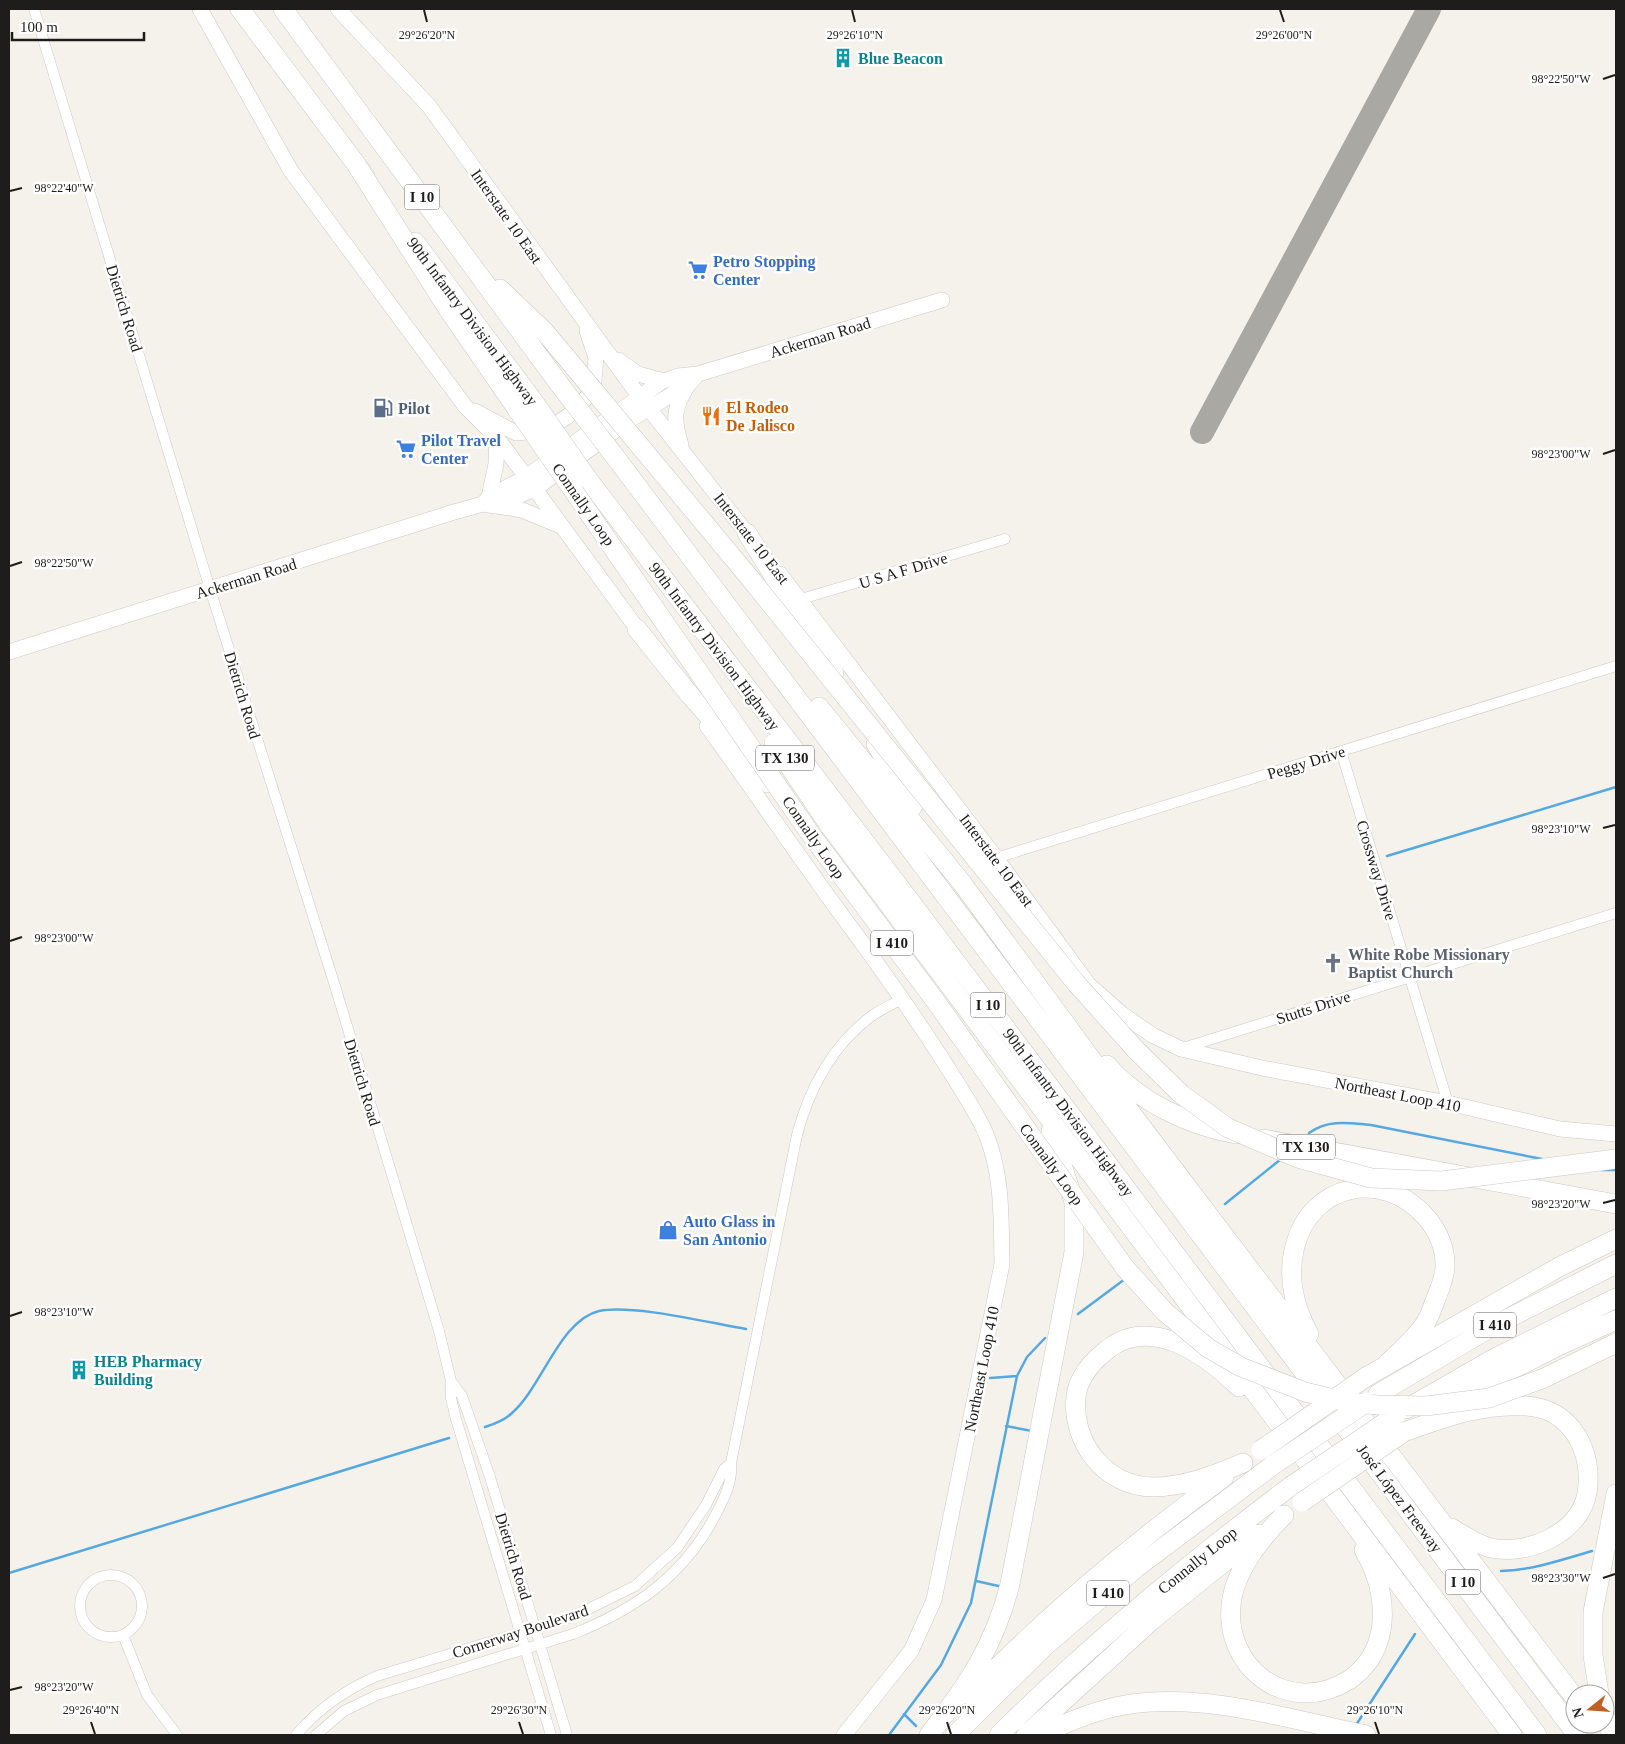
<svg xmlns="http://www.w3.org/2000/svg" width="1625" height="1744" font-family="'Times New Roman',serif">
<rect width="100%" height="100%" fill="#f5f2ec"/>
<g fill="none" stroke-linecap="round" stroke-linejoin="round">
<!-- stream -->
<path stroke="#55a8e0" stroke-width="2.5" d="M1387,856l229,-69
M1309,1133c19,-14 40,-10 62,-8l171,34
M1601,1170h15
M1225,1204l56,-45
M1078,1314l47,-35
M990,1378l27,-2
M1006,1426l26,5
M485,1427c9,-3 20,-7 27,-14 30,-26 48,-93 87,-102 34,-7 111,12 147,18
M1501,1571c32,-1 60,-11 91,-20
M9,1573l440,-135
M976,1581l27,6
M904,1714l12,12
M1356,1725l59,-91
M889,1735l52,-70 30,-62 46,-227 10,-19 18,-19"/>
<!-- taxiway -->
<path stroke="#aaa8a3" stroke-width="24" d="M1202,432l227,-423"/>
<defs>
<path id="street" d="M34,9l176,580 125,397 104,345 12,50v17l5,21 95,316
M801,599l204,-60
M1341,751l107,352
M996,858l620,-192
M1183,1048l433,-135
M451,1381l11,15 28,81 77,258
M80 1606a31 31 0 1 1 62 0a31 31 0 1 1-62 0Z
M123,1635l24,60 30,40
M296,1735c22,-26 49,-45 81,-59l195,-59 63,-31 42,-38 29,-43 18,-36 7,-6
M316,1735l28,-24 33,-16 196,-61c63,-25 111,-58 143,-120 8,-15 17,-33 15,-51l66,-328c12,-46 36,-91 76,-120 9,-6 20,-11 30,-17"/>
<path id="secondary" d="M200,9l91,162 174,235 32,32 21,28 126,172
M338,9l91,97 210,290 114,145
M618,360l20,14 26,7
M475,411l41,22 31,-3 21,-14 25,-25 3,-33 -9,-27
M681,445c-8,-27 -8,-36 7,-60
M489,497l7,-33 1,-26
M483,504l6,-7 37,-20 135,-95 17,-6 20,-2 244,-74
M497,506l25,4 39,16
M780,574l216,284 92,126 34,30 30,21 29,14 81,19 186,35 112,26 56,5
M9,652l445,-140 29,-8 10,2 42,-17 93,-68 61,-37 9,-10
M707,726c49,67 95,136 145,203 32,44 63,87 92,133 15,24 31,47 42,72 17,42 15,86 16,130l-68,336 -23,51 -67,84"/>
<path id="highway" d="M240,9l125,167
M283,9l277,376
M415,242l121,163
M500,289l44,42 31,37
M616,458l961,1277
M587,478l323,423 627,834
M747,533l87,140
M637,629l52,65 79,89
M819,707l143,176 163,222 450,593
M774,743l53,79 685,913
M876,744l37,62
M1107,1065c32,37 81,60 129,69
M1263,1139l353,65
M1309,1334c-15,-26 -22,-58 -14,-88 16,-63 88,-77 130,-30 13,14 21,33 20,52 -1,12 -6,22 -10,33 -3,7 -5,15 -9,21 -10,16 -26,29 -39,42
M1366,1377l193,-110 57,-28
M1239,1387c-35,-34 -93,-76 -138,-32 -12,10 -23,25 -25,41 -5,46 29,90 76,91 32,0 63,-12 91,-24
M1378,1394l117,-69 121,-61
M1449,1402l109,-56 58,-26
M1406,1409l87,-50 123,-61
M1404,1432c39,-14 79,-29 122,-26 45,2 68,46 61,87 -7,40 -59,63 -96,55 -13,-3 -28,-13 -40,-20
M1284,1515c-22,22 -46,52 -52,83 -12,69 56,120 117,82 14,-10 24,-22 29,-38 10,-30 2,-65 -14,-92
M1599,1694l-6,-39v-43l23,-118
M970,1695c76,-79 165,-153 254,-218
M1605,1716l7,19
M929,1735c38,-49 66,-90 81,-151l64,-332v-50l-23,-71
M955,1735l89,-88 92,-79 137,-103
M999,1735c90,-90 190,-172 292,-249
M1026,1735l126,-115 107,-86
M1040,1735c27,-13 55,-25 85,-30 80,-13 163,14 241,30"/>
</defs>
<!-- street casing -->
<use href="#street" stroke="#ccc9c3" stroke-width="11"/>
<!-- secondary casing -->
<use href="#secondary" stroke="#ccc9c3" stroke-width="16"/>
<!-- highway casing -->
<use href="#highway" stroke="#ccc9c3" stroke-width="20"/>
<!-- street -->
<use href="#street" stroke="#fff" stroke-width="10"/>
<!-- secondary -->
<use href="#secondary" stroke="#fff" stroke-width="15"/>
<!-- highway -->
<use href="#highway" stroke="#fff" stroke-width="19"/>
<defs>
<path id="highway-bridge" d="M356,164l92,145 361,523 125,167 191,269 40,44 43,36 33,19 64,25 42,10 31,3 48,1 63,-8 53,-19 74,-36
M575,368l174,209 327,406 60,67 45,44 47,34 70,30 73,20 70,3 175,-22
M560,385l56,73
M536,405l51,73
M1261,1450l105,-73
M1273,1465l94,-63
M1291,1486l105,-71
M1302,1502l102,-70"/>
</defs>
<!-- highway-bridge casing -->
<use href="#highway-bridge" stroke="#ccc9c3" stroke-width="20" stroke-linecap="butt"/>
<!-- highway-bridge -->
<use href="#highway-bridge" stroke="#fff" stroke-width="19"/>
</g>
<!-- ticks -->
<path fill="none" stroke="#1e1d1b" stroke-width="2" d="M424,10l3,12M852,10l3,12M1280,10l4,12M1603,79l12,-4M10,191l12,-3M1603,454l12,-4M10,566l12,-4M1603,828l12,-3M10,941l12,-4M1603,1203l12,-3M10,1316l12,-4M1603,1578l12,-4M10,1690l12,-3M91,1722l4,12M519,1722l4,12M947,1722l4,12M1375,1722l4,12"/>
<!-- icons -->
<defs>
<symbol id="building-bare" viewBox="-9 -9 18 18"><path d="M-4-6H4V6H1V3H-1V6H-4ZM-2.5-4.3h1.7v1.8h-1.7ZM.8-4.3h1.7v1.8H.8ZM-2.5-1h1.7V.8h-1.7ZM.8-1h1.7V.8H.8Z" fill="#0f9aa8" stroke="#fff" stroke-width="2.5" paint-order="stroke"/></symbol>
<symbol id="supermarket-bare" viewBox="-9 -9 18 18"><path d="M-6-5.5h2.5l.6 2H6L4.5 2H-2.5L-4.4-4H-6ZM-1.5 3.2a1.3 1.3 0 1 0 .1 0ZM3 3.2a1.3 1.3 0 1 0 .1 0Z" fill="#3f7fe0" stroke="#fff" stroke-width="2.5" paint-order="stroke"/></symbol>
<symbol id="fuel-bare" viewBox="-9 -9 18 18"><path d="M-5.5-6h7V0h2V4h1.3V-2.5L3-4.5l.8-.8L6-3V5H2.5V1h-1V6h-7ZM-4.2-4.7v3.2H.2V-4.7Z" fill="#5c6f8a" stroke="#fff" stroke-width="2.5" paint-order="stroke"/></symbol>
<symbol id="restaurant-bare" viewBox="-9 -9 18 18"><path d="M-5-6h1v4h1v-4h1v4h1v-4h1v5L-1.5 .5V6h-2V.5L-5-1ZM5-6V6H3V1.5H1.5Q1.5-4 5-6Z" fill="#e8710a" stroke="#fff" stroke-width="2.5" paint-order="stroke"/></symbol>
<symbol id="church-bare" viewBox="-9 -9 18 18"><path d="M-1.2-6h2.4v3.5h3.3v2.4h-3.3V6h-2.4V-.1h-3.3v-2.4h3.3Z" fill="#6b7280" stroke="#fff" stroke-width="2.5" paint-order="stroke"/></symbol>
<symbol id="shop-bare" viewBox="-9 -9 18 18"><path d="M-5-2.5h2.3a2.7 3.5 0 0 1 5.4 0H5L5.5 6h-11ZM-1.5-2.5h3a1.5 2.3 0 0 0-3 0Z" fill="#3f7fe0" stroke="#fff" stroke-width="2.5" paint-order="stroke"/></symbol>
</defs>
<g fill-rule="evenodd">
<use href="#building-bare" x="829" y="44" width="28" height="28"/>
<use href="#supermarket-bare" x="684" y="256" width="28" height="28"/>
<use href="#fuel-bare" x="369" y="394" width="28" height="28"/>
<use href="#restaurant-bare" x="697" y="402" width="28" height="28"/>
<use href="#supermarket-bare" x="392" y="435" width="28" height="28"/>
<use href="#church-bare" x="1319" y="949" width="28" height="28"/>
<use href="#shop-bare" x="654" y="1216" width="28" height="28"/>
<use href="#building-bare" x="65" y="1356" width="28" height="28"/>
</g>
<g text-anchor="middle" stroke-width="5" stroke-linejoin="round" paint-order="stroke">
<!-- shield labels -->
<g fill="#fff" stroke="#62615f" stroke-width="1">
<rect x="404.5" y="184.5" width="35" height="25" rx="4"/>
<rect x="756" y="745.5" width="58" height="25" rx="4"/>
<rect x="871" y="930.5" width="42" height="25" rx="4"/>
<rect x="970.5" y="992.5" width="35" height="25" rx="4"/>
<rect x="1277" y="1134.5" width="58" height="25" rx="4"/>
<rect x="1474" y="1312.5" width="42" height="25" rx="4"/>
<rect x="1445.5" y="1569.5" width="35" height="25" rx="4"/>
<rect x="1087" y="1580.5" width="42" height="25" rx="4"/>
</g>
<g font-size="15" font-weight="bold" fill="#1e1d1b">
<text x="422" y="202">I 10</text>
<text x="785" y="763">TX 130</text>
<text x="892" y="948">I 410</text>
<text x="988" y="1010">I 10</text>
<text x="1306" y="1152">TX 130</text>
<text x="1495" y="1330">I 410</text>
<text x="1463" y="1587">I 10</text>
<text x="1108" y="1598">I 410</text>
</g>
<!-- culture labels -->
<g font-size="16" font-weight="bold" fill="#0d838f" stroke="#fff" text-anchor="start">
<text x="858" y="64">Blue Beacon</text>
<text x="94" y="1367">HEB Pharmacy<tspan x="94" dy="18">Building</tspan></text>
</g>
<!-- street labels -->
<g font-size="16" fill="#1e1d1b" stroke="#fff">
<text transform="translate(507 216) rotate(55)" y="6">Interstate 10 East</text>
<text transform="translate(125 308) rotate(73)" y="6">Dietrich Road</text>
<text transform="translate(473 321) rotate(53)" y="6">90th Infantry Division Highway</text>
<text transform="translate(820 337) rotate(-17)" y="6">Ackerman Road</text>
<text transform="translate(584 504) rotate(55)" y="6">Connally Loop</text>
<text transform="translate(752 538) rotate(52)" y="6">Interstate 10 East</text>
<text transform="translate(903 570) rotate(-17)" y="6">U S A F Drive</text>
<text transform="translate(246 578) rotate(-17)" y="6">Ackerman Road</text>
<text transform="translate(715 646) rotate(53)" y="6">90th Infantry Division Highway</text>
<text transform="translate(243 695) rotate(73)" y="6">Dietrich Road</text>
<text transform="translate(1306 762) rotate(-17)" y="6">Peggy Drive</text>
<text transform="translate(814 837) rotate(55)" y="6">Connally Loop</text>
<text transform="translate(997 860) rotate(53)" y="6">Interstate 10 East</text>
<text transform="translate(1377 870) rotate(73)" y="6">Crossway Drive</text>
<text transform="translate(1313 1007) rotate(-18)" y="6">Stutts Drive</text>
<text transform="translate(363 1082) rotate(73)" y="6">Dietrich Road</text>
<text transform="translate(1398 1094) rotate(11)" y="6">Northeast Loop 410</text>
<text transform="translate(1069 1112) rotate(53)" y="6">90th Infantry Division Highway</text>
<text transform="translate(1052 1164) rotate(54)" y="6">Connally Loop</text>
<text transform="translate(981 1369) rotate(-79)" y="6">Northeast Loop 410</text>
<text transform="translate(1400 1498) rotate(53)" y="6">José López Freeway</text>
<text transform="translate(514 1556) rotate(73)" y="6">Dietrich Road</text>
<text transform="translate(1197 1560) rotate(-39)" y="6">Connally Loop</text>
<text transform="translate(520 1631) rotate(-18)" y="6">Cornerway Boulevard</text>
</g>
<!-- shop labels -->
<g font-size="16" font-weight="bold" fill="#366cbe" stroke="#fff" text-anchor="start">
<text x="713" y="267">Petro Stopping<tspan x="713" dy="18">Center</tspan></text>
<text x="421" y="446">Pilot Travel<tspan x="421" dy="18">Center</tspan></text>
<text x="683" y="1227">Auto Glass in<tspan x="683" dy="18">San Antonio</tspan></text>
</g>
<!-- food labels -->
<g font-size="16" font-weight="bold" fill="#c56008" stroke="#fff" text-anchor="start">
<text x="726" y="413">El Rodeo<tspan x="726" dy="18">De Jalisco</tspan></text>
</g>
<!-- service labels -->
<g font-size="16" font-weight="bold" fill="#4e5e75" stroke="#fff" text-anchor="start">
<text x="398" y="414">Pilot</text>
</g>
<!-- worship labels -->
<g font-size="16" font-weight="bold" fill="#5b616d" stroke="#fff" text-anchor="start">
<text x="1348" y="960">White Robe Missionary<tspan x="1348" dy="18">Baptist Church</tspan></text>
</g>
</g>
<g font-size="12" text-anchor="middle" fill="#1e1d1b" stroke="#fff" stroke-width="5" stroke-linejoin="round" paint-order="stroke">
<text x="427" y="39">29°26'20"N</text>
<text x="855" y="39">29°26'10"N</text>
<text x="1284" y="39">29°26'00"N</text>
<text x="1561" y="83">98°22'50"W</text>
<text x="64" y="192">98°22'40"W</text>
<text x="1561" y="458">98°23'00"W</text>
<text x="64" y="567">98°22'50"W</text>
<text x="1561" y="833">98°23'10"W</text>
<text x="64" y="942">98°23'00"W</text>
<text x="1561" y="1208">98°23'20"W</text>
<text x="64" y="1316">98°23'10"W</text>
<text x="1561" y="1582">98°23'30"W</text>
<text x="64" y="1691">98°23'20"W</text>
<text x="91" y="1714">29°26'40"N</text>
<text x="519" y="1714">29°26'30"N</text>
<text x="947" y="1714">29°26'20"N</text>
<text x="1375" y="1714">29°26'10"N</text>
</g>
<!-- border -->
<rect width="1625" height="1744" fill="none" stroke="#1e1d1b" stroke-width="20"/>
<!-- north arrow -->
<g transform="translate(1590 1709) rotate(253)"><circle r="24" fill="#ffffff" stroke="#a5a5a4"/>
<path d="M0-4L9 19L0 12L-9 19Z" fill="#c26023"/>
<text y="-8" font-size="14" font-weight="bold" text-anchor="middle" fill="#1e1d1b">N</text>
</g>
<!-- scale -->
<path d="M12 32v8h132v-8" fill="none" stroke="#1e1d1b" stroke-width="2.5"/>
<text x="20" y="32" font-size="15" fill="#1e1d1b" stroke="#ffffff" stroke-width="4" paint-order="stroke">100 m</text>
</svg>
